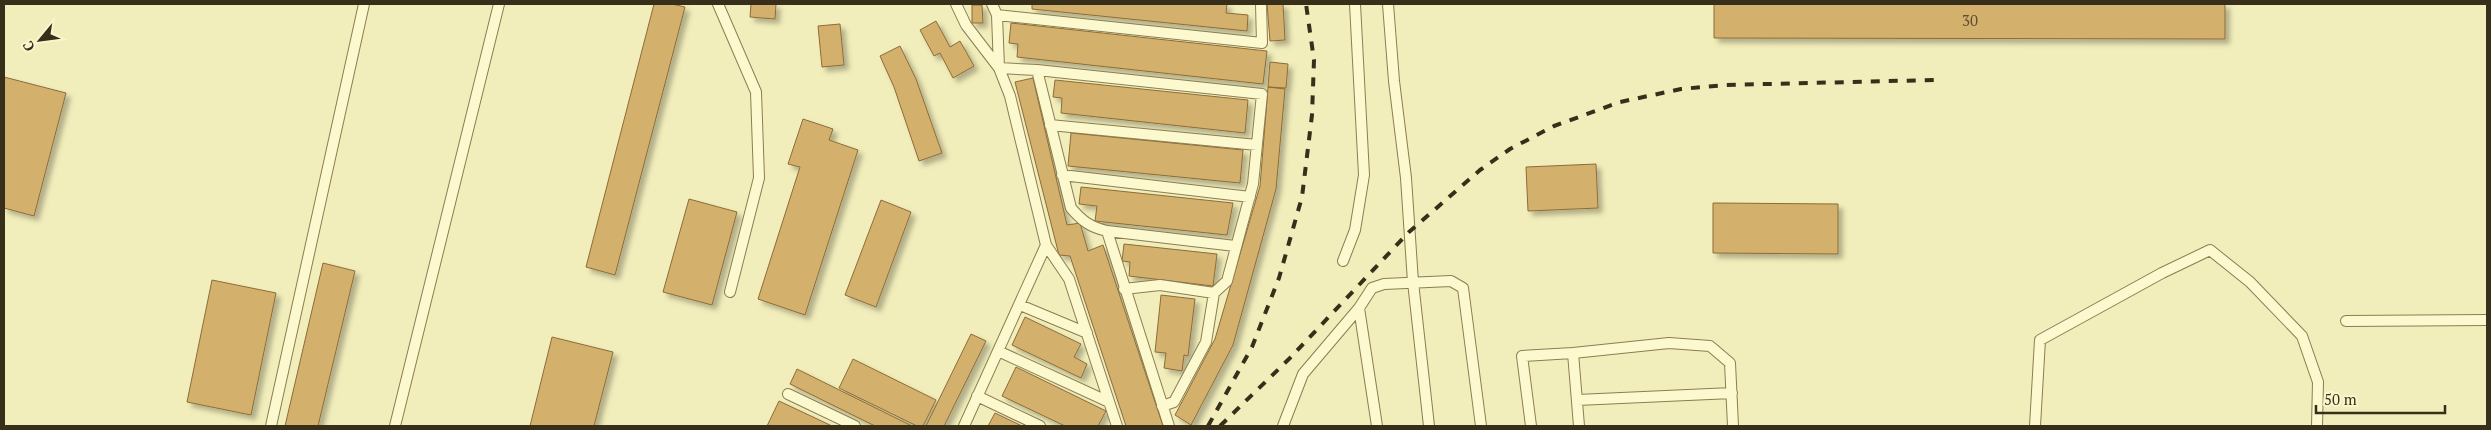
<svg xmlns="http://www.w3.org/2000/svg" width="2491" height="430" font-family="'PT Serif',serif">
<defs>
<filter id="shadow"><feDropShadow dx="4.5" dy="4.5" stdDeviation="2.5" flood-color="#0004"/></filter>
</defs>
<rect width="100%" height="100%" fill="#f2eebb"/>
<!-- building -->
<path fill="#d4b06d" stroke="#8c6c37" filter="url(#shadow)" d="M654,4h18l13,3 -70,268 -29,-8z
M751,4h25l-1,15 -25,-2z
M1032,4h195l-1,9 22,2 -1,16 -215,-22z
M1267,4h16l2,36 -15,1z
M1714,4h511v35l-511,-1z
M972,5h10l1,18h-11z
M936,21l14,26 10,-6 14,25 -21,12 -13,-25 -6,3 -14,-26z
M1011,23l256,28 -4,33 -246,-27 1,-13 -9,-1z
M840,24l4,41 -22,2 -4,-41z
M900,46l16,33 26,74 -23,8 -25,-74 -14,-31z
M1270,62l18,2 -2,24 -18,-1z
M4,77l62,16 -32,123 -30,-8z
M1033,78l34,147 13,-2 8,28 15,-6 60,181h-37l-56,-170 -11,-1 -44,-173z
M1055,80l193,20 -3,33 -184,-20 1,-15 -9,-1z
M1268,87l17,2 -9,100 -43,156 -42,80 -16,-10 40,-76 45,-153z
M803,119l30,10 -4,11 29,10 -53,165 -47,-16 42,-132 -12,-3z
M1071,133l172,17 -3,33 -172,-17z
M1596,164l2,44 -70,3 -2,-44z
M1081,187l152,16 -6,32 -132,-14 2,-15 -18,-2z
M689,199l48,13 -25,93 -49,-13z
M881,200l30,12 -35,95 -31,-12z
M1713,203l125,1v50l-125,-1z
M1124,244l93,10 -4,32 -84,-10 1,-14 -8,-1z
M323,263l32,8 -37,155h-33z
M212,280l64,13 -25,122 -64,-13z
M1161,295l34,4 -7,57 -4,-1 -2,16 -18,-3 2,-15 -11,-1z
M1025,317l56,27 -7,13 13,7 -6,14 -69,-33z
M971,334l15,7 -42,85h-18z
M552,337l61,15 -19,74h-64z
M853,359l83,41 -13,26h-6l-78,-38z
M1016,367l90,44 -8,15h-33l-63,-30z
M797,369l115,57h-37l-85,-42z
M779,401l53,25h-65z
M995,413l27,13h-34z"/>
<g fill="none" stroke-linecap="round" stroke-linejoin="round">
<defs>
<path id="lane" d="M718,4l38,88 3,86 -29,114
M956,4l10,21 33,43 38,2 34,138c11,13 19,19 36,23l62,195
M1388,4l6,77 12,97 7,104 16,144
M997,15l265,28 -1,-39
M1037,70l225,24 -9,90 -26,97 -13,12 -8,49 -32,60 -12,4
M1050,125l207,20
M1062,175l188,22
M1107,231l128,15
M1046,245l23,34 48,147
M1343,261l12,-31 9,-55 -9,-171
M1124,289l36,-4 54,8
M1020,305l67,28
M2346,321l141,-1
M998,351l111,51
M788,394l67,32
M977,396l63,30
M1577,400l155,-7
M271,426l93,-422
M395,426l104,-422
M964,426l82,-181 -36,-149 -11,-28 -2,-53 -5,-11
M1283,426l20,-52 56,-66
M1377,426l-18,-118 13,-20 12,-4 67,-3 12,7 18,138
M1531,426l-9,-70 51,-3
M1579,426l-6,-73 96,-10 41,3 20,17 3,63
M2035,426l5,-86 122,-67 48,-23 40,32 52,54 16,46 -1,44"/>
</defs>
<!-- lane casing -->
<use href="#lane" stroke="#8b7d53" stroke-width="12"/>
<!-- lane -->
<use href="#lane" stroke="#fcf9cf" stroke-width="10"/>
<!-- rail -->
<path stroke="#382f1a" stroke-width="4" stroke-dasharray="9 9" stroke-linecap="butt" d="M1208,426l44,-79 27,-69 23,-81 10,-82 2,-55 -8,-56
M1220,426l70,-68 119,-126 71,-62 30,-21 44,-23 66,-24 61,-13 45,-4 208,-5"/>
</g>
<g text-anchor="middle" stroke-width="5" stroke-linejoin="round" paint-order="stroke">
<!-- number labels -->
<g font-size="15" fill="#5f4f2f">
<text x="1970" y="26">30</text>
</g>
</g>
<!-- border -->
<rect width="2491" height="430" fill="none" stroke="#382f1a" stroke-width="10"/>
<!-- north arrow -->
<g transform="translate(40 40) rotate(241)" stroke="#f9f6cb" stroke-width="4" paint-order="stroke">
<path d="M0-4L9 19L0 12L-9 19Z" fill="#382f1a"/>
<text y="-8" font-size="14" font-weight="bold" text-anchor="middle" fill="#382f1a">С</text>
</g>
<!-- scale -->
<path d="M2316 405v8h129v-8" fill="none" stroke="#382f1a" stroke-width="2.5"/>
<text x="2324" y="405" font-size="15" fill="#382f1a" stroke="#f9f6cb" stroke-width="4" paint-order="stroke">50 m</text>
</svg>
